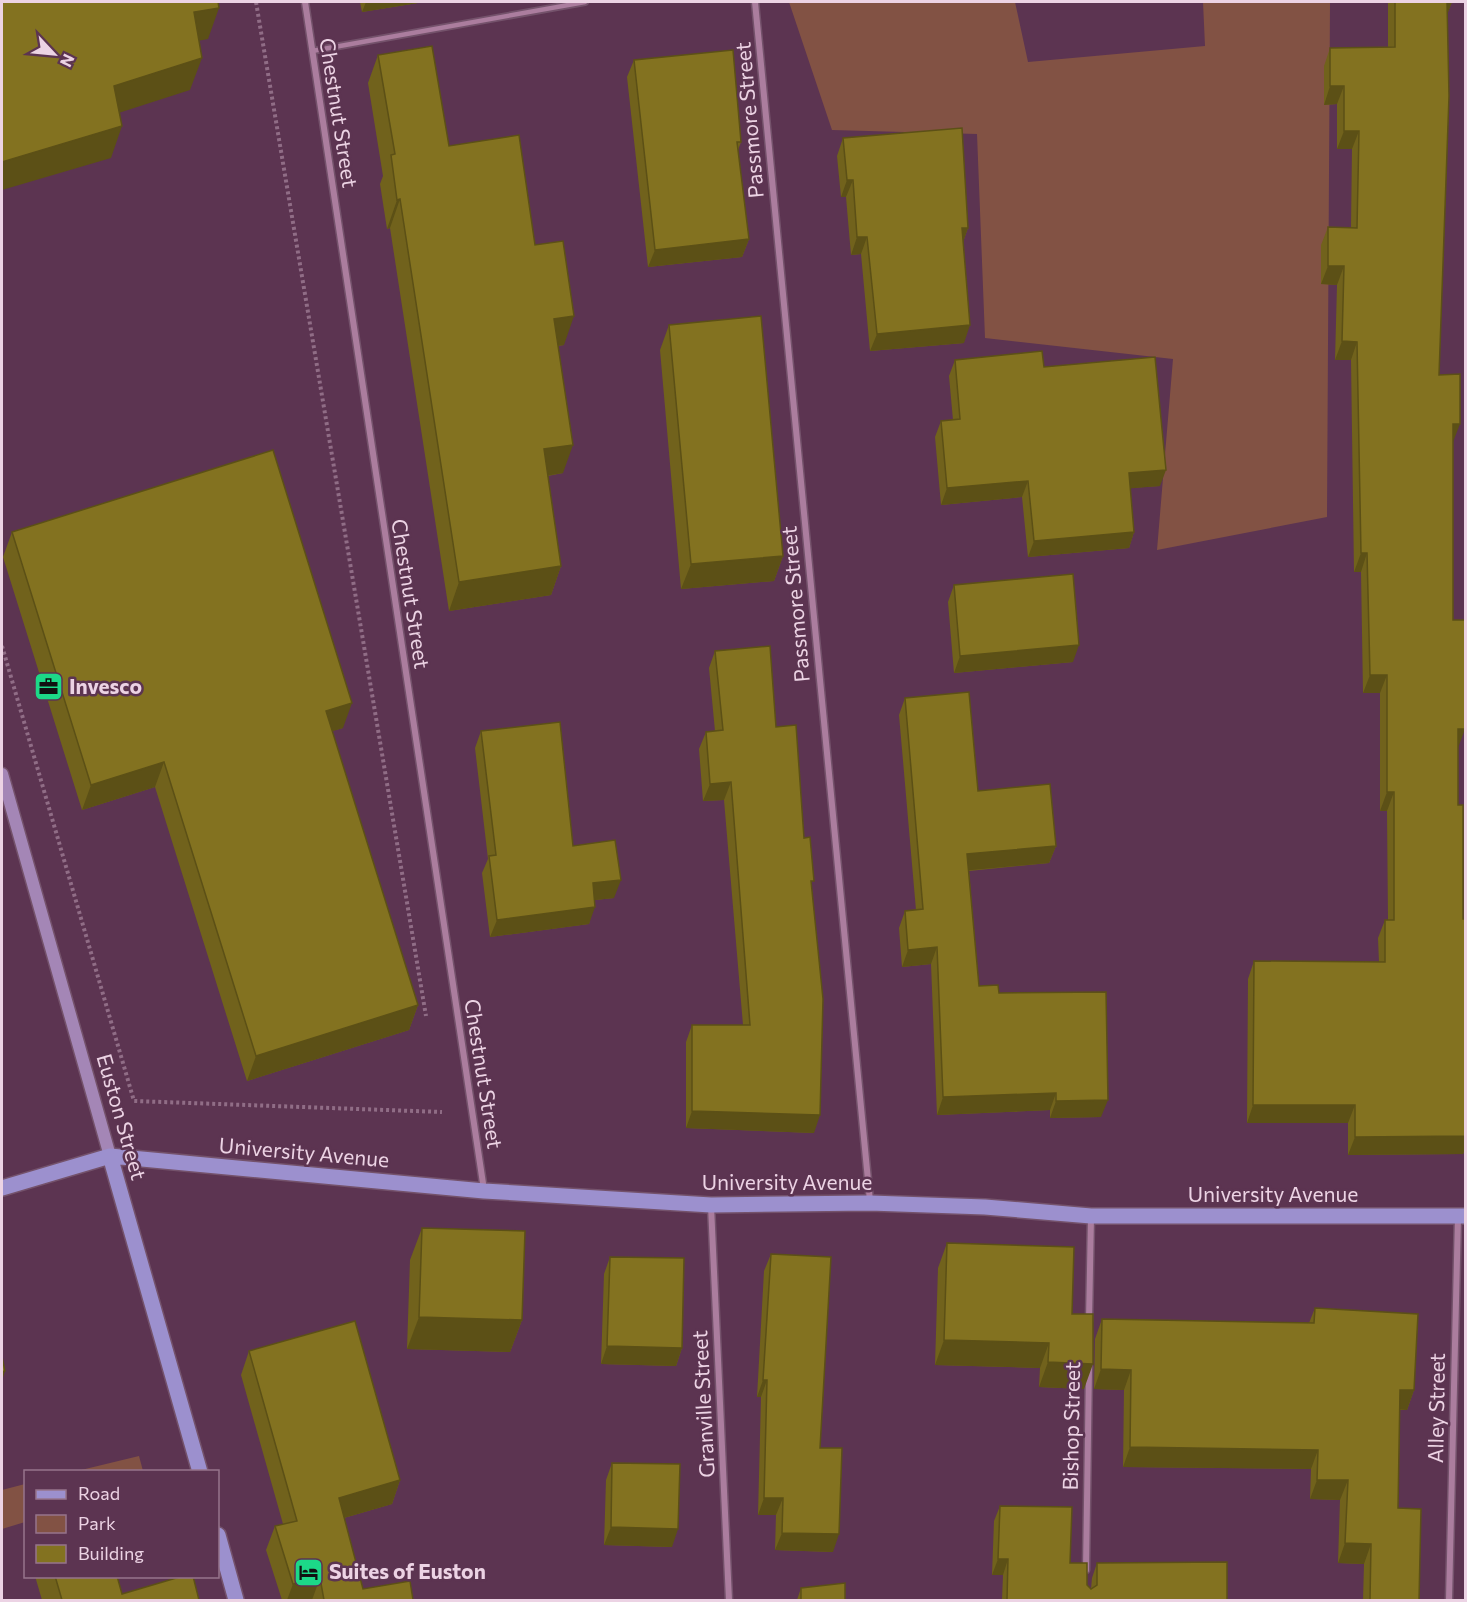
<svg xmlns="http://www.w3.org/2000/svg" width="1467" height="1602" font-family="Commissioner,sans-serif">
<rect width="100%" height="100%" fill="#5c3451"/>
<!-- green -->
<path fill="#825244" d="M789,2h226l13,60 177,-16 -2,-44h127l-3,515 -170,33 16,-191 -188,-21 -8,-204 -145,-4z
M139,1456l4,15h-66z
M25,1484v38l-23,7v-39z"/>
<g fill="none" stroke-linecap="round" stroke-linejoin="round">
<defs>
<path id="service" d="M312,51l273,-49"/>
<path id="minor" d="M305,2l179,1188
M755,2l115,1199
M711,1206l18,394
M1089,1321l2,-104
M1086,1570l3,-203
M1449,1600l9,-384"/>
<path id="secondary" d="M2,774l108,382"/>
<path id="primary" d="M110,1156l90,316
M2,1188l108,-32 374,35 227,14 159,-2 115,4 106,9h375
M218,1535l18,65"/>
</defs>
<!-- service casing -->
<use href="#service" stroke="#74526b" stroke-width="8"/>
<!-- minor casing -->
<use href="#minor" stroke="#74526b" stroke-width="9"/>
<!-- secondary casing -->
<use href="#secondary" stroke="#74526b" stroke-width="15"/>
<!-- primary casing -->
<use href="#primary" stroke="#74526b" stroke-width="18"/>
<!-- path -->
<path stroke="#906d86" stroke-width="4" stroke-dasharray="3 3" stroke-linecap="butt" d="M256,2l170,1014
M2,646l132,455 308,11"/>
<!-- service -->
<use href="#service" stroke="#ab7d9e" stroke-width="4.5"/>
<!-- minor -->
<use href="#minor" stroke="#ab7d9e" stroke-width="6"/>
<!-- secondary -->
<use href="#secondary" stroke="#a486b6" stroke-width="12"/>
<!-- primary -->
<use href="#primary" stroke="#9c90ce" stroke-width="15"/>
</g>
<!-- wall -->
<path fill="#71621c" d="M360,2h64l-62,10z
M1388,2h64l-5,12 -8,361 14,67v178l5,128v57l5,114h3v227l-3,8 -115,1v-32h-101l1,-144 6,-18 125,1 -1,-24 7,-18h3l-1,-109h-7v-118h-17l-2,-121h-7l-3,-212h-16l2,-75 -16,-1v-39l7,-18h23l1,-78h-15v-45l-13,1v-39l6,-18 58,-1z
M378,55l71,91 86,99 29,100 -6,1 5,127 -15,3 13,90 -10,29 -102,16 -59,-383 -3,1 -7,-45 3,-8 -15,-93z
M634,60l107,82 -3,8 11,89 -7,18 -94,10 -21,-190z
M843,138l125,90 -5,14 1,101 -94,8 -9,-97 -10,1 -5,-58h-5l-4,-41z
M669,325l114,231 -9,25 -93,8 -21,-239z
M955,360l89,7 116,119 -30,2 4,44 -5,16 -101,9 -6,-60 -81,8 -6,-68 6,-16 12,-1 -4,-44z
M12,532l331,196 -11,3 86,274 -9,25 -162,51 -92,-294 -73,23 -79,-253z
M954,585l119,77 -119,11 -6,-71z
M715,651l61,76 28,111 8,49 2,246 -128,-5v-86l6,-17h51l-19,-225 -21,1 -4,-52 7,-17 9,-1 -6,-63z
M905,698l73,93 78,55 -7,17 -80,8 10,115 20,7 102,124 -51,1v-8l-113,5 -6,-151 -29,3 -3,-39 6,-17 11,-1 -17,-195z
M481,731l133,167 -19,2 -6,24 -99,13 -8,-64 6,-14 -13,-111z
M422,1228l100,92 -12,32 -103,-3 3,-89z
M947,1243l125,71 12,75 -45,-2 1,-19 -105,-3 3,-97z
M771,1254l49,194 13,104 -58,-2 1,-35h-18l3,-118h-4l7,-126z
M610,1257l72,91 -6,18 -75,-2 3,-90z
M1315,1308l99,82 -7,20h-7l-2,98 21,92h-56l1,-36 -26,-1 2,-63 -30,-1 1,-30 -188,-2 1,-77 -30,-1 1,-50 7,-20 207,4z
M249,1351l151,129 -8,24 -48,14 19,71 50,11h-131l-16,-50 9,-24 8,-2 -42,-149z
M612,1463l60,84 -68,-2 2,-65z
M1000,1506l70,57 21,26 1,-11 5,-15 130,37h-225l1,-25h-11l2,-54z
M35,1576h82l5,18 77,6h-157z
M801,1588l44,12h-48z"/>
<!-- shaded-wall -->
<path fill="#5c5016" d="M366,2h58l-62,10z
M1446,2h6l-5,13z
M219,8l-11,31 -26,5 12,-32z
M202,58l-12,32 -87,28 11,-32z
M1330,86h14l-7,18 -13,1z
M122,126l-11,32 -109,32v-28z
M1344,131h15l-7,18h-15z
M847,180h6l-7,17h-5z
M400,199l-10,29 -3,1 10,-29z
M962,228h6l-6,17z
M857,237h10l-6,17 -10,1z
M749,239l-7,18 -94,10 7,-17z
M1328,266h16l-7,19 -16,-1z
M574,316l-10,29 -21,3 11,-29z
M970,325l-6,18 -94,8 7,-17z
M1342,341l15,1 -6,18h-16z
M1453,424h7l-7,18z
M573,445l-10,28 -30,5 11,-29z
M1166,470l-6,16 -37,3 6,-16z
M1028,481l-6,16 -81,8 6,-17z
M1134,532l-5,16 -101,9 6,-16z
M1361,553h6l-6,19h-7z
M783,556l-9,25 -93,8 10,-25z
M561,566l-10,29 -102,16 10,-29z
M1079,645l-6,17 -119,11 6,-17z
M1370,675h17l-7,18h-17z
M352,703l-9,25 -26,8 9,-25z
M1458,729h7l-7,19h-7z
M164,762l-9,25 -73,23 9,-25z
M731,782l-7,18 -21,1 7,-17z
M1387,792h7l-7,19h-7z
M1056,846l-7,17 -88,8 6,-17z
M621,880l-7,18 -28,3 7,-18z
M595,907l-6,17 -99,13 7,-17z
M937,947l-6,17 -29,3 6,-17z
M418,1005l-9,25 -162,51 9,-25z
M1056,1093l-6,17 -113,5 6,-18z
M1108,1100l-7,17 -51,1 6,-17z
M1253,1105h102l-7,18h-101z
M692,1111l128,4 -6,18 -128,-5z
M1466,1136v10l-3,8 -115,1 7,-18z
M419,1317l103,3 -12,32 -103,-3z
M944,1340l105,3 -9,25 -105,-3z
M607,1346l75,2 -6,18 -75,-2z
M1048,1362l45,2 -9,25 -45,-2z
M1101,1369l30,1 -7,20 -30,-1z
M5,1371l-3,10v-9z
M763,1380h4l-6,17h-4z
M1400,1390h14l-7,20 -14,-1z
M1130,1447l188,3 -7,19 -188,-2z
M400,1480l-8,24 -62,18 9,-24z
M1317,1480h31l-8,20 -30,-1z
M764,1498h19l-7,17h-18z
M611,1527l67,2 -6,18 -68,-2z
M782,1533l57,1 -6,18 -58,-2z
M1345,1543l26,1 -7,20 -26,-1z
M998,1559h10l-5,16h-11z
M320,1578l-8,22h-25l6,-16z"/>
<!-- building -->
<path fill="#837220" stroke="#5c5016" stroke-width="1.5" d="M2,2h216l1,6 -25,4 8,46 -88,28 8,40 -120,36z
M1395,2h52l2,94 -10,279 21,-1v50h-7v196h12v109h-7v76h5v114h3v217l-111,1v-32h-102l1,-144 131,1v-42h9v-128h-7v-117h-17l-3,-122h-6l-4,-211 -15,-1 2,-75h-16v-39l29,1 2,-97h-15v-45h-14v-38l65,-1z
M432,46l17,100 70,-11 16,110 28,-4 11,75 -20,3 19,126 -29,4 17,117 -102,16 -59,-383 -3,1 -6,-45 4,-1 -17,-99z
M733,50l8,92h-4l12,97 -94,11 -21,-190z
M962,128l6,100h-6l8,97 -93,9 -10,-97h-10l-4,-57h-6l-4,-42z
M761,316l22,240 -92,8 -22,-239z
M1042,351l2,16 111,-10 11,113 -37,3 5,59 -100,9 -6,-60 -81,7 -6,-67 19,-2 -5,-59z
M273,450l79,253 -26,8 92,294 -162,51 -92,-294 -73,23 -79,-253z
M1073,574l6,71 -119,11 -6,-71z
M770,646l6,81 20,-2 8,113 6,-1 4,44h-3l12,118 -3,116 -128,-4v-86h58l-19,-243 -21,2 -4,-52 17,-2 -8,-79z
M969,692l9,99 72,-7 6,62 -89,8 12,132 19,-1 1,8 107,-1 2,108 -52,1v-8l-113,4 -6,-150 -29,3 -3,-39 18,-2 -18,-211z
M560,722l13,124 42,-6 6,40 -28,3 2,24 -98,13 -8,-64 7,-1 -15,-124z
M422,1228l103,3 -3,89 -103,-3z
M947,1243l127,4 -2,67h21v50l-45,-2 1,-19 -105,-3z
M771,1254l60,3 -11,191h22l-3,86 -57,-1 1,-35h-19l3,-118h-4z
M610,1257l74,1 -2,90 -75,-2z
M1315,1308l103,6 -4,76h-14l-2,118 23,1 -2,91h-49l1,-56 -26,-1 3,-63h-31l1,-30 -188,-3 1,-77 -30,-1 1,-50 212,4z
M355,1321l45,159 -61,18 24,91 47,-8 3,19h-89l-4,-22 -27,6 -18,-58 22,-5 -48,-170z
M2,1357l3,14 -3,1z
M612,1463l68,1 -2,65 -67,-2z
M1000,1506l72,1 -2,56h17v22l4,4 6,-4v-22l130,-1v38h-220l1,-41h-10z
M55,1576h62l5,18 61,-18h10l6,24h-137z
M845,1583v17h-44v-12z"/>
<!-- icons -->
<defs>
<symbol id="office-square" viewBox="-11 -11 22 22"><rect x="-9" y="-9" width="18" height="18" rx="4" fill="#1cd988" stroke="#5c3451"/><path d="M-6-3h4V-5.5h4V-3h4V5H-6ZM-1-4.5V-3h2v-1.5ZM-6 0V1H6V0Z" fill="#111"/></symbol>
<symbol id="hotel-square" viewBox="-11 -11 22 22"><rect x="-9" y="-9" width="18" height="18" rx="4" fill="#1cd988" stroke="#5c3451"/><path d="M-6-4.5h1.5V1H6V5H4.5V3h-9V5H-6ZM-4 0a1.8 1.8 0 1 1 3.6 0ZM.5 0V-2.5h3Q6-2.5 6 0Z" fill="#111"/></symbol>
</defs>
<g fill-rule="evenodd">
<use href="#office-square" x="32" y="670" width="33" height="33"/>
<use href="#hotel-square" x="292" y="1556" width="33" height="33"/>
</g>
<g text-anchor="middle" stroke-width="5" stroke-linejoin="round" paint-order="stroke">
<!-- street labels -->
<g font-size="21" fill="#ecd3e4" stroke="#5c3451">
<text transform="translate(338 113) rotate(81)" y="7">Chestnut Street</text>
<text transform="translate(750 120) rotate(-95)" y="7">Passmore Street</text>
<text transform="translate(410 594) rotate(81)" y="7">Chestnut Street</text>
<text transform="translate(796 604) rotate(-95)" y="7">Passmore Street</text>
<text transform="translate(483 1074) rotate(81)" y="7">Chestnut Street</text>
<text transform="translate(121 1117) rotate(74)" y="7">Euston Street</text>
<text transform="translate(304 1153) rotate(5)" y="7">University Avenue</text>
<text x="787" y="1190">University Avenue</text>
<text x="1273" y="1202">University Avenue</text>
<text transform="translate(704 1404) rotate(-93)" y="7">Granville Street</text>
<text transform="translate(1437 1408) rotate(-89)" y="7">Alley Street</text>
<text transform="translate(1072 1426) rotate(-89)" y="7">Bishop Street</text>
</g>
<!-- poi labels -->
<g font-size="21" font-weight="bold" fill="#ecd3e4" stroke="#5c3451" text-anchor="start">
<text x="69" y="694">Invesco</text>
<text x="329" y="1579">Suites of Euston</text>
</g>
</g>
<!-- border -->
<rect width="1467" height="1602" fill="none" stroke="#ecd3e4" stroke-width="6"/>
<!-- legend -->
<rect x="24" y="1470" width="195" height="108" fill="#5c3451" stroke="#96748c" stroke-width="1.5"/>
<rect x="36" y="1490" width="30" height="9" fill="#9c90ce" stroke="#96748c" stroke-width="1.5"/>
<text x="78" y="1500" font-size="18" fill="#ecd3e4">Road</text>
<rect x="36" y="1515" width="30" height="18" fill="#825244" stroke="#96748c" stroke-width="1.5"/>
<text x="78" y="1530" font-size="18" fill="#ecd3e4">Park</text>
<rect x="36" y="1545" width="30" height="18" fill="#837220" stroke="#96748c" stroke-width="1.5"/>
<text x="78" y="1560" font-size="18" fill="#ecd3e4">Building</text>
<!-- north arrow -->
<g transform="translate(54 54) rotate(116)" stroke="#5c3451" stroke-width="4.5" paint-order="stroke">
<path d="M0-4.5L10 22L0 15L-10 22Z" fill="#ecd3e4"/>
<text y="-9" font-size="16" font-weight="bold" text-anchor="middle" fill="#ecd3e4">N</text>
</g>
</svg>
